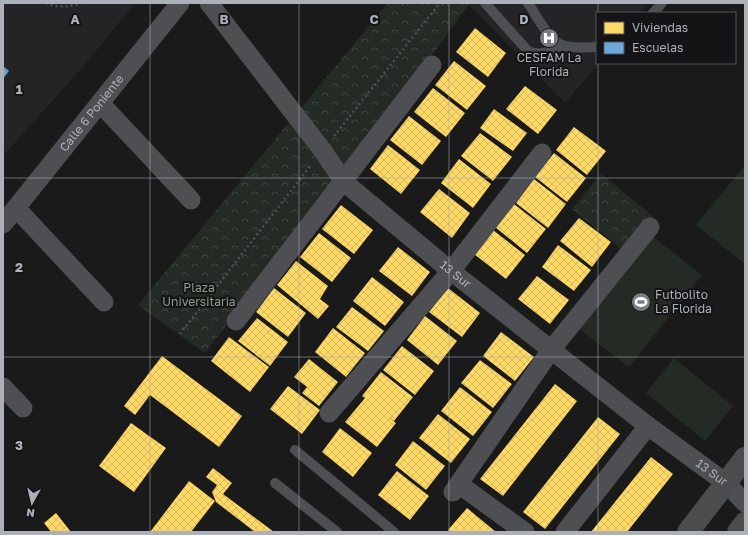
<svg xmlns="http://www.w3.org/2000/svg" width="748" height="535" font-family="'Golos Text',sans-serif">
<defs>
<pattern id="forest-crowns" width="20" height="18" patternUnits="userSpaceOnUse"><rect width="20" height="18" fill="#242a24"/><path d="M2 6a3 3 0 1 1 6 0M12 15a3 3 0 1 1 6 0" fill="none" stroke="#414642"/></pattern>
<pattern id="homes-cross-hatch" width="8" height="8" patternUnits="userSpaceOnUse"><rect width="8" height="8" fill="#ffd966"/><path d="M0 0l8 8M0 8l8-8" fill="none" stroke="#d6b85d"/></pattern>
<pattern id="schools-cross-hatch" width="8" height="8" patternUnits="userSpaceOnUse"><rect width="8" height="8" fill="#6fa8dc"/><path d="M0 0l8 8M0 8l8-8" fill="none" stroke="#608bb3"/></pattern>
</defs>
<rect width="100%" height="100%" fill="#1a1a1a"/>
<!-- built -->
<path fill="#242426" d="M3,3h132l-47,58 -85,95z
M467,3h181l-8,10h-43v50h2l-34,40z"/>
<!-- grass -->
<path fill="#242a24" d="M745,165v99l-49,-39z
M652,236l50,39 -73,92 -50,-38z
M674,358l59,48 -28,35 -59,-48z"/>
<!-- forest -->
<path fill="url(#forest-crowns)" d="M388,3l81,1 -42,58 -222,291 -67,-48z
M601,174l53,43 -29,35 -53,-43z"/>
<!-- homes -->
<path fill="url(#homes-cross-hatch)" d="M475,28l31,25 -18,24 -32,-25z
M454,61l32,25 -19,24 -32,-25z
M525,86l32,24 -19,24 -32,-25z
M433,88l32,25 -19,24 -32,-25z
M494,109l33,24 -14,18 -33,-23z
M409,116l32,25 -19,24 -32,-25z
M574,127l32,24 -19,24 -31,-25z
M480,133l32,24 -19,24 -32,-25z
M388,145l32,25 -19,24 -31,-25z
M554,153l32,25 -19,24 -32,-25z
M459,159l32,25 -18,24 -32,-25z
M534,179l32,25 -18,24 -32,-25z
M439,189l31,24 -18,25 -32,-26z
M514,204l32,25 -19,24 -32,-26z
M341,205l32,25 -19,24 -32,-25z
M579,218l32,24 -19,25 -32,-26z
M493,230l32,25 -19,24 -32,-25z
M319,233l32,25 -19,24 -32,-25z
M558,245l33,25 -17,21 -32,-24z
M398,247l32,25 -18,24 -33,-25z
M296,261l32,25 -8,13 9,7 -11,13 -41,-34z
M537,276l32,24 -19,24 -32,-25z
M372,277l32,25 -19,24 -32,-25z
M274,288l32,25 -18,24 -32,-25z
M448,288l32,25 -18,24 -33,-25z
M352,307l32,24 -16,20 -32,-24z
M425,316l32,25 -19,24 -31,-25z
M257,318l31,24 -18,24 -32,-25z
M333,328l32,25 -19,24 -31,-25z
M501,332l33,25 -19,24 -32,-25z
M229,337l40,30 -19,25 -39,-31z
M402,346l32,25 -19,24 -32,-25z
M162,356l80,60 -23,31 -69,-52 -15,20 -11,-9z
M309,359l29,23 -19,24 -17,-13 5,-6 -13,-10z
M480,360l32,24 -19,24 -32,-25z
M381,372l32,25 -19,24 -7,-5 9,7 -19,24 -32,-25 20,-24 -3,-2z
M555,384l22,17 -74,95 -23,-17z
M288,386l32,24 -18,24 -32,-25z
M460,387l32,25 -19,24 -32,-25z
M438,414l32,25 -19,24 -32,-25z
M598,417l22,17 -75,95 -22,-17z
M131,423l35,25 -32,44 -35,-26z
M340,428l32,25 -19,24 -31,-25z
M413,441l32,25 -19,24 -31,-25z
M651,457l22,17 -46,58h-36z
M213,468l19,15 -9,11 51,38h-19l-39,-30 -4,-10 5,-7 -11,-8z
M397,471l32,25 -19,24 -32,-25z
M189,481l26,20 -24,31h-41z
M467,508l29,24h-45l-3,-2z
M56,513l15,19h-20l-7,-9z"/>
<!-- schools -->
<path fill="url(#schools-cross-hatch)" d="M3,66l6,5 -6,8z"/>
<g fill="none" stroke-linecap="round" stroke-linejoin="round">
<!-- path -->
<path stroke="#505153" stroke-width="2.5" stroke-dasharray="2 3" stroke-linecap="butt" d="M46,3c10,5 25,4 35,0
M334,136l106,-133
M180,334l131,-169"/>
<!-- service -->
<path stroke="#4e4f52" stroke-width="10" d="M485,3l43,48c14,6 22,0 34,-6
M528,3c9,13 19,35 34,42 10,4 24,2 35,2
M653,13l9,-10
M295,450l99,82
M275,483l62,49"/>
<!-- minor -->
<g stroke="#4e4f52" stroke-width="19">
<path id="s1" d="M209,3l114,148 21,31 107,89 197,155 78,57 19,20"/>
<path d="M100,103l91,97"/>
<path d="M16,208l88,94"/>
<path id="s2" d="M3,224l177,-221"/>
<path d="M236,321l196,-256"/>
<path d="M3,387l20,21"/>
<path d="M329,413l122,-142 91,-118"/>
<path d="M460,485l65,47"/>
<path d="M453,492l98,-142 99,-123"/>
<path d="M565,532l83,-106"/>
</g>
<!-- primary -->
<path stroke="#4b4c4e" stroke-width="22" d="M688,532l57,-74
M738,532l7,-9"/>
</g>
<!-- grid -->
<path fill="none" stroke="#acb0b9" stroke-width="1" stroke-opacity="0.55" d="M150,3v529M299,3v529M449,3v529M598,3v10M598,63v469M3,178h742M3,357h742"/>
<!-- icons -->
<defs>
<symbol id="hospital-disc" viewBox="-11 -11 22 22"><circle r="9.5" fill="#797c81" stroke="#141416"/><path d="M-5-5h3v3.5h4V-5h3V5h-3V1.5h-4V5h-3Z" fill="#fff"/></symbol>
<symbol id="stadium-disc" viewBox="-11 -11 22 22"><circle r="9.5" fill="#797c81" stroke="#141416"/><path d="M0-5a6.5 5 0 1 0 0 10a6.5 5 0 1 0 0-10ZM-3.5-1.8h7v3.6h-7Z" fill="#fff"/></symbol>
</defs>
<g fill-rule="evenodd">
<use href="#hospital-disc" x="538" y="27" width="22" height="22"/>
<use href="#stadium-disc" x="630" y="291" width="22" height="22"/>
</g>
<g text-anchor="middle" stroke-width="4" stroke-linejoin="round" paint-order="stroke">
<!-- poi labels -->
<g font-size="12" fill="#acb0b9" stroke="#141416">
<text x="549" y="62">CESFAM La<tspan x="549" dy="14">Florida</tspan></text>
<text x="655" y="299" text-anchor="start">Futbolito<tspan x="655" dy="14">La Florida</tspan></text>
</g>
<!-- street labels -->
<g font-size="12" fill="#acb0b9" stroke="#141416">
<text dy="4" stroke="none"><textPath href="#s2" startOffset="142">Calle 6 Poniente</textPath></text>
<text dy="4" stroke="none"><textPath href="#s1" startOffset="369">13 Sur</textPath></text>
<text dy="4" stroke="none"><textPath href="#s1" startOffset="693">13 Sur</textPath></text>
</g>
<!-- park labels -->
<g font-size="12" fill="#85a289" stroke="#141416">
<text x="199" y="292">Plaza<tspan x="199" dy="14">Universitaria</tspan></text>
</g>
</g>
<g font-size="13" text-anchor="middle" font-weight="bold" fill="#acb0b9" stroke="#141416" stroke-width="4" stroke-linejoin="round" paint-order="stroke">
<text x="75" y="24">A</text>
<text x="224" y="24">B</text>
<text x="374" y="24">C</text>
<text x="524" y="24">D</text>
<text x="19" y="94">1</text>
<text x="19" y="272">2</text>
<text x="19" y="450">3</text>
</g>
<!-- border -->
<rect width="748" height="535" fill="none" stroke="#acb0b9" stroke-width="8"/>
<!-- legend -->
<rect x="596" y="12" width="140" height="52" fill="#141416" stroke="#515257"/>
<rect x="604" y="22" width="20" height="12" fill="#ffd966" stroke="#515257"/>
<text x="632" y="32" font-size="12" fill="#acb0b9">Viviendas</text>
<rect x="604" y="42" width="20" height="12" fill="#6fa8dc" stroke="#515257"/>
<text x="632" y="52" font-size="12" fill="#acb0b9">Escuelas</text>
<!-- north arrow -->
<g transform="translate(32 503) rotate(188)" stroke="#141416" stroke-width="3" paint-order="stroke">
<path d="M0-3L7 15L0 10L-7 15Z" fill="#acb0b9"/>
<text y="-6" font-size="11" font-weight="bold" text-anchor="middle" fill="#acb0b9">N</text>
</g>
</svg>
